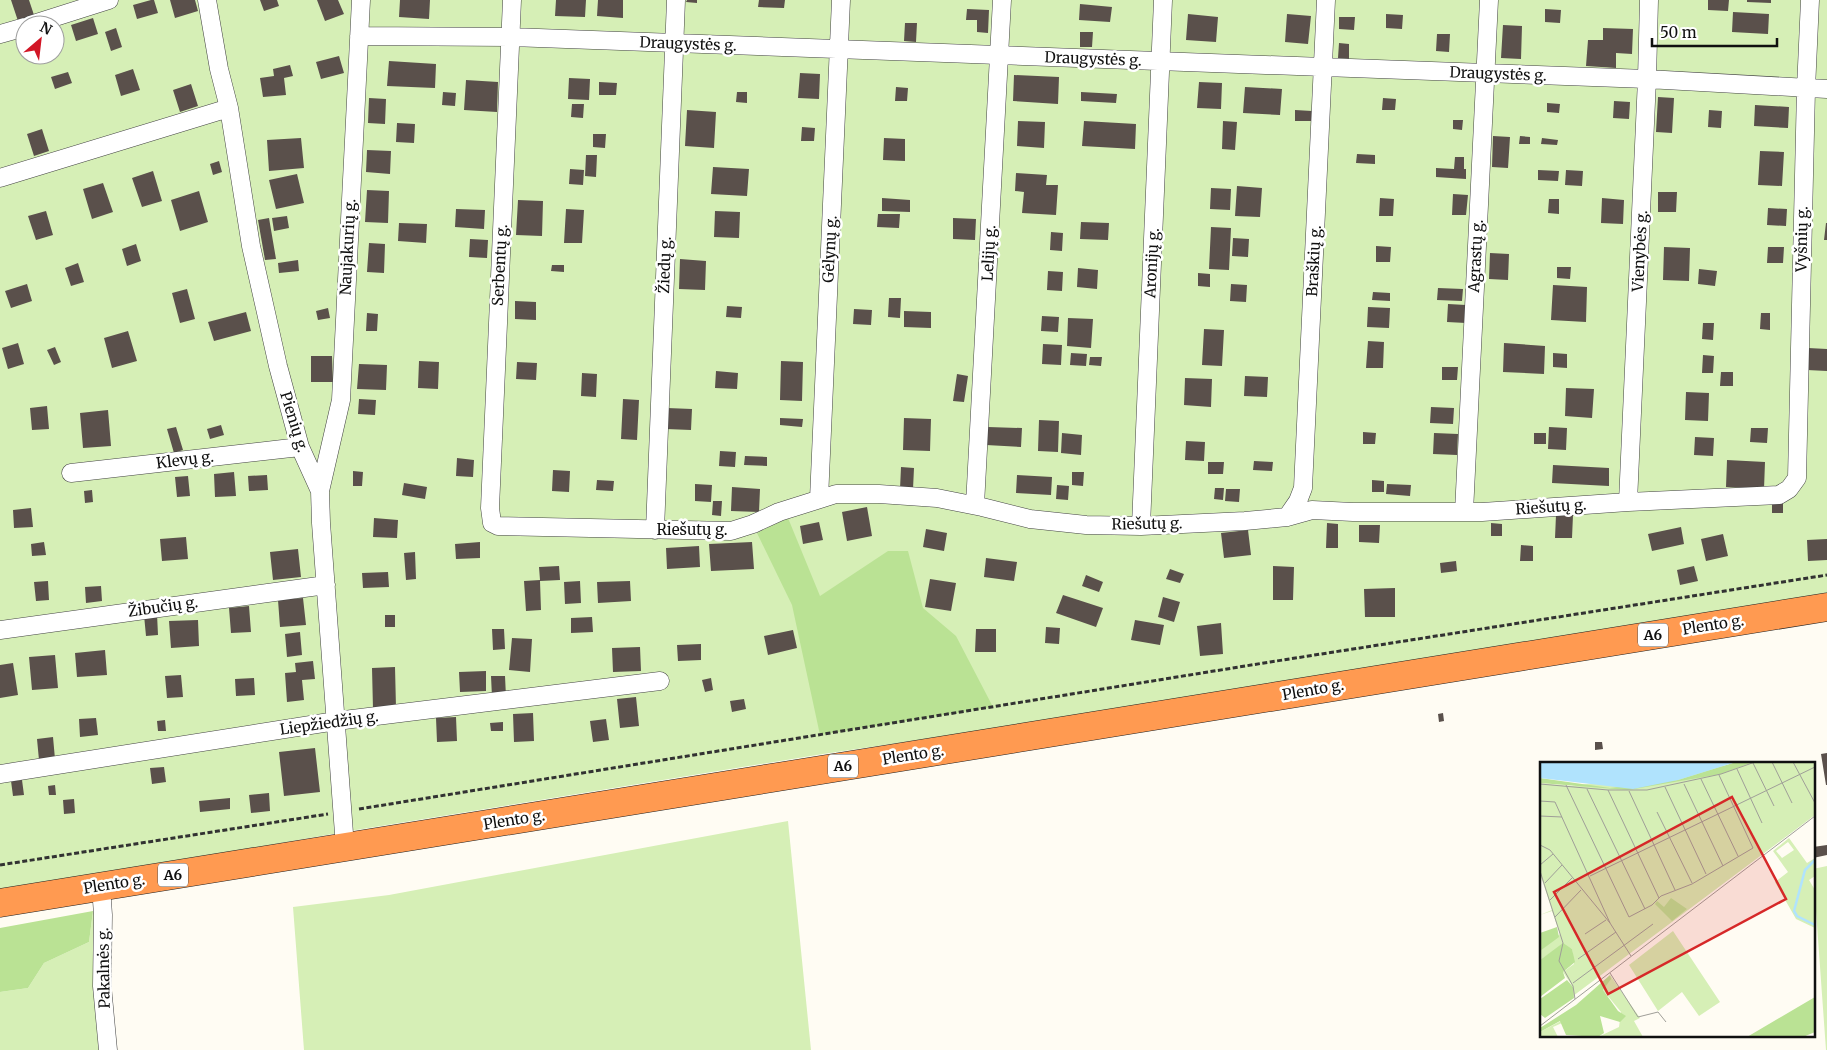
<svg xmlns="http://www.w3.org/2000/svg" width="1827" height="1050" font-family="Merriweather,serif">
<rect width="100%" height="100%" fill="#fffcf3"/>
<!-- green -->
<path fill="#d6efb6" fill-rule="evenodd" d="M0,0h1827v594l-820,133 -184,27 -479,78 -285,50 -59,9zM25,25h30v30h-30z
M788,821l23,229h-507l-11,-143 96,-12z
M1827,866v184h-1l-13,-181z
M93,911l10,4 6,135h-109v-58l28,-4 16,-25 45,-21z"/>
<!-- forest -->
<path fill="#bae294" d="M788,518l32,78 68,-45h20l15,57 33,28 37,71 -173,28 -28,-130 -35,-72z
M93,911l-4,31 -45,21 -16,25 -28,4v-64z"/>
<!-- building -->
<path fill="#5a504b" d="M11,0h18l6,18 -16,6z
M151,0h3l4,13 -21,6 -4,-14z
M170,0h25l3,11 -23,7z
M260,0h17l2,6 -15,5z
M317,0h21l6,14 -19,7z
M400,0h30l-1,19 -30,-2z
M556,0h30l-1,17 -30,-1z
M598,0h25v18l-26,-2z
M687,0h10v3l-11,-1z
M759,0h26l-1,8 -26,-1z
M1708,0h21l-1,11 -20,-1z
M1747,0h24v3l-24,-1z
M1080,4l32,3 -2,15 -31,-2z
M967,9l22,1 -1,23 -11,-1v-12h-11z
M1545,9l16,1 -1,13 -15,-1z
M1733,12l36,2 -1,20 -36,-2z
M1188,14l30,3 -2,25 -30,-2z
M1287,14l24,2 -3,28 -23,-2z
M1386,14l17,1 -1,14 -16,-1z
M1339,17h16l-1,13 -15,-1z
M93,18l5,16 -22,7 -5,-16z
M905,23h12l-1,19 -12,-1z
M1503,25l19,1 -1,33 -20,-1z
M116,28l6,19 -11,4 -6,-19z
M1603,28l30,1 -1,25 -16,-1v15l-30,-2 2,-26h15z
M1080,32h13l-1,15h-12z
M1437,34h13l-1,18 -13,-1z
M1339,43l10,1v15l-11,-1z
M339,56l5,17 -23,6 -5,-17z
M389,61l47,3 -1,24 -48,-2z
M290,65l3,11 -9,2 2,17 -23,2 -3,-19 14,-2 -1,-7z
M133,69l7,21 -19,6 -6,-21z
M68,72l4,11 -17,6 -4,-12z
M800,73l20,1 -1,25 -21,-1z
M1014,75l45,2 -1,27 -45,-3z
M569,78l21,1 -1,21 -21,-1z
M466,80l32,2 -1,30 -33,-2z
M599,82l18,1 -1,12h-17z
M1199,82l23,1 -1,26 -24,-1z
M191,84l7,22 -18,6 -7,-22z
M896,87l12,1 -1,13h-12z
M1245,87l37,2 -2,26 -37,-2z
M443,92l13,1 -1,13 -13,-1z
M737,92h10v11l-11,-1z
M1081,92l36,2 -1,9 -35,-2z
M1658,97l16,1 -2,35 -16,-1z
M369,98l17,1 -1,25 -17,-1z
M1383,98l13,1 -1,11h-13z
M1614,101l16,1 -1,17 -16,-1z
M1547,103l13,1 -1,9 -12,-1z
M572,104h12l-1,14 -12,-1z
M1755,105l34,2 -1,21 -34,-2z
M687,110l29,2 -2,36 -29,-2z
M1295,110l17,1 -1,10h-16z
M1709,110l13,1 -1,17 -13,-1z
M1453,120h10l-1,10 -9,-1z
M1018,121l27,1 -1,26 -27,-2z
M1084,121l52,3 -1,25 -53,-3z
M1223,121l14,1 -2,28 -13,-1z
M397,123l18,1 -1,19 -18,-1z
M802,127l13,1 -1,13h-13z
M42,129l7,22 -15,5 -7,-22z
M593,134h13l-1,14 -12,-1z
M1493,136l17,1 -2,31 -16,-1z
M1520,136l10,1v7h-11z
M301,138l3,30 -35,3 -2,-31z
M884,138l21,1v22l-22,-1z
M1542,138l16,2 -1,5 -16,-1z
M367,150l24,1 -1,23 -24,-2z
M1760,151l24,1 -2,34 -24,-1z
M1357,154l18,1v9l-19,-1z
M586,155h11l-1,22 -11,-1z
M1455,157h9v12h2v10l-30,-2v-9l18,1z
M219,161l3,11 -9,3 -3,-11z
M713,167l36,2 -2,27 -36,-2z
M570,169l14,1 -1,15 -14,-1z
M1538,170l21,1 -1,10 -20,-1z
M1566,170l17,1 -1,15 -17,-1z
M153,171l9,30 -20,6 -10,-29z
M1016,173l31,2 -1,10h12l-2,30 -34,-2 2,-21 -9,-1z
M297,174l7,29 -28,6 -7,-29z
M103,183l10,29 -21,7 -9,-30z
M1237,186l25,2 -2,29 -25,-1z
M1211,188l20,1 -1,21 -20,-1z
M367,190l22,1 -1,32 -23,-1z
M199,191l9,31 -28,9 -9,-31z
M1658,192h19l-1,20h-18z
M1453,194l15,1 -2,20h-14z
M882,198l28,2v12l-28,-1z
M1380,198l14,1 -1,17h-14z
M1602,198l22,2 -1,24 -22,-1z
M1549,199h10v15l-11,-1z
M518,200l25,1 -1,35 -26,-1z
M1768,208l19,1 -1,17 -19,-1z
M456,209l29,1 -1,19 -29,-2z
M566,209l18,1 -2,33h-18z
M46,211l7,24 -17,5 -8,-24z
M715,211l25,1 -1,26 -25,-1z
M878,214h22l-1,14 -22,-1z
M287,216l2,12 -15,3 -2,-13z
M269,218l7,41 -11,1 -7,-40z
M953,218l23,1 -1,21 -22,-1z
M1081,222l28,1 -1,17 -28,-1z
M399,223l28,1 -1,19 -28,-2z
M1826,223h1v17h-3z
M1211,227l20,1 -2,42 -20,-1z
M1051,232l12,1 -1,18 -12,-1z
M1233,238l16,1 -1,18 -16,-1z
M470,239l18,1 -1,18 -18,-1z
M369,243l16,1 -1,29 -17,-1z
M136,244l5,17 -14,5 -5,-17z
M1376,246l15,1 -1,15h-14z
M1664,247l26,1 -1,33 -26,-1z
M1768,247h16l-1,16h-16z
M1490,253l19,1 -1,26 -19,-1z
M680,259l26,2 -1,29 -26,-1z
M298,260l1,11 -20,2 -1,-10z
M78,263l6,19 -13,4 -6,-18z
M552,265h12v7l-13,-1z
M1557,267h14l-1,12 -13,-1z
M1078,268l20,2 -1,19 -20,-2z
M1699,269l18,2 -2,15 -17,-2z
M1048,271l15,1 -1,19 -15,-1z
M1198,273l12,1v13l-12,-1z
M27,284l5,17 -21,7 -6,-17z
M1231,284l16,1 -1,17 -16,-1z
M1553,285l34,2 -1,35 -35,-2z
M1438,288l25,1 -1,12 -25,-1z
M187,289l8,30 -15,4 -8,-30z
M1373,292l17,1v8l-18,-1z
M889,298h12l-1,20 -12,-1z
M515,301l21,1v18l-21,-1z
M1448,304l18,1v18l-19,-1z
M727,306l15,1 -1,11 -15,-1z
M1368,307l22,1 -1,20 -22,-1z
M328,308l2,10 -12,2 -2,-9z
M854,309l18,1 -1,15 -18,-1z
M904,311l27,1v16l-27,-1z
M246,312l5,19 -37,10 -6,-19z
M367,313l11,1 -1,17h-11z
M1761,313h9v17l-10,-1z
M1042,316l17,1 -1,15 -17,-1z
M1068,318l25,1 -2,29 -24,-2z
M1703,323h11l-1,17 -11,-1z
M1204,329l20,1 -2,36 -20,-1z
M128,331l9,30 -25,7 -8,-30z
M1368,341l16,1 -1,26h-17z
M18,343l6,21 -16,5 -6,-21z
M1504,343l41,3 -1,28 -41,-2z
M1043,344l19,1 -1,20 -19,-1z
M55,347l6,15 -7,3 -7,-15z
M1808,348l19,1v22l-20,-1z
M1071,353l16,1 -1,12 -16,-1z
M1553,353l14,1v14l-14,-1z
M1703,355l11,1 -1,17h-11z
M311,356h21l1,26h-22z
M1090,357h12l-1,9 -12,-1z
M419,361l20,1 -1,27 -20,-1z
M781,361l22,1 -1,39 -22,-1z
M517,362l20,1 -1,17 -20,-1z
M359,364l28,1 -1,25 -29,-1z
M1442,367h16l-1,13h-15z
M716,371l22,2 -1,16 -22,-1z
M1721,372h12v14h-13z
M582,373l15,1 -1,23 -15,-1z
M957,374l11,2 -4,26 -11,-1z
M1245,376l23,1 -1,20 -23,-1z
M1185,378l27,1 -1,28 -27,-2z
M1566,388l28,1 -2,29 -27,-2z
M1686,392l23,1 -1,28 -23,-1z
M359,399l17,1 -1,15 -17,-1z
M623,399l16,1 -2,40 -16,-1z
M47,406l2,23 -17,1 -2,-22z
M1431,407l23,1 -1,16 -23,-1z
M667,408l25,1 -1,21 -25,-1z
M108,410l3,36 -28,2 -3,-35z
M780,418l23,1 -1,8 -22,-2z
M904,418l27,1 -1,32 -27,-1z
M1039,420l20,1 -1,31 -20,-1z
M221,425l3,10 -14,4 -3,-10z
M176,427l7,23 -9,3 -7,-24z
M988,427l34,1 -1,19 -35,-2z
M1549,427l18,1 -1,22 -18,-1z
M1751,428h17l-1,15 -17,-1z
M1363,432l13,1 -1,11h-12z
M1062,433l20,2 -1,20 -20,-2z
M1434,433l24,1 -1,21 -24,-1z
M1534,433h12v11h-12z
M1695,437l19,1 -1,18 -19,-1z
M1186,441l19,1 -1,19 -19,-1z
M720,451l16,1 -1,15 -16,-1z
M745,456l22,1v9l-23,-1z
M457,458l17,2 -1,17 -17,-1z
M1727,460l38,2 -1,27 -38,-2z
M1254,461l19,1 -1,9 -19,-1z
M1208,462h16l-1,12h-15z
M1553,465l56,3v18l-57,-3z
M901,467l13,1 -1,21h-13z
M553,470l17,1 -1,21 -17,-1z
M353,471l10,1 -1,14h-9z
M234,472l2,24 -21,1 -1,-23z
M1072,472h12l-1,14 -11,-1z
M267,475l1,15 -19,1 -1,-15z
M1017,475l35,2 -1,18 -35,-2z
M188,476l2,20 -13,1 -2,-20z
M597,480l17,1 -1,10 -17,-1z
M1372,480l12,1v11h-12z
M404,483l23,4 -2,12 -23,-4z
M695,484l17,1 -1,17 -16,-1z
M1387,484l24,1 -1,11 -24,-2z
M1057,485l12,1 -1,14 -12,-1z
M732,487l28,2 -1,23 -28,-1z
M1215,488h9l-1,12 -9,-1z
M1226,489h14l-1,13 -14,-1z
M92,490l1,12 -8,1 -1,-12z
M713,501h9l-1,15 -9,-1z
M1772,501h11v12h-11z
M867,507l5,29 -25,5 -5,-29z
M31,508l2,19 -19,1 -1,-18z
M1556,515h17l-1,23h-17z
M374,518l24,2 -1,18 -24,-1z
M819,522l4,18 -20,4 -3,-18z
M1327,523l11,1v24h-12z
M1491,523l11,1v12h-11z
M1359,525h21l-1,18 -20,-1z
M1681,527l3,17 -32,7 -4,-17z
M926,529l21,4 -3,18 -21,-4z
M1248,530l3,25 -27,3 -3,-25z
M1723,534l5,22 -22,5 -5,-22z
M186,537l2,22 -26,2 -2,-22z
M1827,539v21l-19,1 -1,-21z
M44,542l2,13 -14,1 -1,-12z
M480,542v16l-24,1 -1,-15z
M752,542l2,27 -43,2 -2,-27z
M1521,545l12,1v15h-13z
M699,546l1,21 -33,2 -1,-21z
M298,549l3,28 -28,3 -3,-28z
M415,552l1,27 -10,1 -2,-27z
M986,558l31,4 -3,19 -30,-4z
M1456,561l1,10 -16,2 -1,-10z
M559,566l1,14 -20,1 1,29 -15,1 -2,-30 16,-1 -1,-13z
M1273,566l21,1 -1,33h-20z
M1694,566l4,15 -18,4 -3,-15z
M1170,569l14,5 -4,9 -14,-4z
M388,572l1,15 -26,1 -1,-15z
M1086,575l17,7 -4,10 -17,-6z
M930,579l26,4 -5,28 -26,-4z
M48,581l1,19 -13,1 -2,-19z
M580,581l1,22 -16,1 -1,-22z
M630,581l1,20 -33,2 -1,-21z
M101,586l1,15 -16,2 -1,-16z
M1395,588v29h-30l-1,-28z
M1063,595l40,13 -7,19 -40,-14z
M1163,597l17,5 -6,20 -16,-5z
M303,598l3,27 -26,2 -2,-27z
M249,606l2,26 -20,1 -2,-25z
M157,614l1,21 -12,1 -2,-21z
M385,615h10v12h-10z
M592,617l1,15 -22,1v-15z
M198,620l1,26 -28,2 -2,-27z
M1135,620l29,5 -4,20 -29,-5z
M1221,623l2,31 -23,2 -3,-30z
M1046,627l14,1 -1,16 -14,-1z
M492,629h12l1,20 -12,1z
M976,629h20v23h-21z
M793,630l4,18 -29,7 -4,-19z
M300,632l2,23 -15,2 -2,-23z
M512,638l20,1 -2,33 -21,-2z
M701,644v16l-23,1 -1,-16z
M640,647l1,24 -28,1 -1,-24z
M105,650l2,25 -30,2 -2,-24z
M55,655l3,33 -26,2 -3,-33z
M313,661l2,18 -13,1 2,20 -17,2 -2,-29 11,-1 -1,-9z
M13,663l5,32 -18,3v-33z
M395,667l1,41 -23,1 -1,-41z
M486,671v20l-26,1 -1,-20z
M181,675l2,22 -16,1 -2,-22z
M491,676h14l1,21h-14z
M254,678l1,17 -19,1 -1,-17z
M711,678l2,12 -8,2 -3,-12z
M636,697l3,29 -19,2 -3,-29z
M744,699l2,10 -14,3 -2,-11z
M533,713l1,28 -20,1 -1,-28z
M1443,713l1,8 -5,1 -1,-8z
M456,717l1,24 -20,1 -1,-24z
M96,718l2,17 -18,2 -1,-18z
M606,719l3,21 -16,2 -3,-21z
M165,720l1,11h-8l-1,-10z
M503,722v9h-12l-1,-8z
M53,737l2,22 -16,1 -2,-21z
M1595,742h7l1,7 -8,1z
M315,748l5,44 -36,4 -5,-44z
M1827,753v32h-1l-5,-31z
M164,767l2,15 -14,2 -2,-16z
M22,780l2,15 -11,1 -2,-15z
M55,785l1,10h-7l-1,-9z
M269,793l1,18 -19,2 -2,-18z
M230,798v11l-30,3 -1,-11z
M74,799l1,14 -11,1 -1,-14z
M1827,845v10l-14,3v-11z"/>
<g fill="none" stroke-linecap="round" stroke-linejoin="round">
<defs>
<path id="street" d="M207,0l12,69 10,39 22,138 27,120 22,81 20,44 1,32 24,324
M512,0l-22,508 2,15 6,3 233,5 22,-7 26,-12 57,-18h43l58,4 45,9 48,12 56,6 55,1 104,-5 42,-4 25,-7 41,2h129l146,-10 151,-7 10,-6 8,-11 9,-389 4,-89
M30,25l79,-25
M0,34l25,-7
M359,36l152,1 1136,42 180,10
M0,178l229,-70
M71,473l229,-26
M320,491l21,-91 20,-400
M819,499l22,-499
M1628,502l19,-423 2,-79
M975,505l27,-505
M1464,512l25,-512
M1287,517l11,-16 5,-13 23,-488
M1141,526l22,-526
M655,530l21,-530
M0,630l326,-45
M0,774l336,-53 324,-40
M101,886l2,29 -1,71 6,64"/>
<path id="highway" d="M0,903l1827,-296"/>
</defs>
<!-- street casing -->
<use href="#street" stroke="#434343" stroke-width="19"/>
<!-- highway casing -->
<use href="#highway" stroke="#212121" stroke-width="29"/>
<!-- path -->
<path stroke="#323232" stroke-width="3" stroke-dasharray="5 2.5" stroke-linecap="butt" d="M359,809l911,-147 557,-87
M0,865l328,-51"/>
<!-- street -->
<use href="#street" stroke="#fff" stroke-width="18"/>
<!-- highway -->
<use href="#highway" stroke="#ff9a51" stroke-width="28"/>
</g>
<g text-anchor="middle" stroke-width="5" stroke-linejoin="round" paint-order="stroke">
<!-- shield labels -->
<g fill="#fff" stroke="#585858" stroke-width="1">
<rect x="1638" y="623.5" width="30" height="23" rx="4"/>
<rect x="828" y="754.5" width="30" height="23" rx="4"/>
<rect x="158" y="863.5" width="30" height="23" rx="4"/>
</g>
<g font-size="14" font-weight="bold" fill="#101010">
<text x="1653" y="640">A6</text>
<text x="843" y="771">A6</text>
<text x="173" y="880">A6</text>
</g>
<!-- street labels -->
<g font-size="15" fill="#101010" stroke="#fff">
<text transform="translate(688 44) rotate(2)" y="5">Draugystės g.</text>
<text transform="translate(1093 59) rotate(2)" y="5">Draugystės g.</text>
<text transform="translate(1498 74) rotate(2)" y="5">Draugystės g.</text>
<text transform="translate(1802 239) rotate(-89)" y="5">Vyšnių g.</text>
<text transform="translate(348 247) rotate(-87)" y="5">Naujakurių g.</text>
<text transform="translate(830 249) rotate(-87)" y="5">Gėlynų g.</text>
<text transform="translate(1640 251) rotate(-87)" y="5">Vienybės g.</text>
<text transform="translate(989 253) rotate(-87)" y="5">Lelijų g.</text>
<text transform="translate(1476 256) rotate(-87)" y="5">Agrastų g.</text>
<text transform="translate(1314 261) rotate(-87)" y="5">Braškių g.</text>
<text transform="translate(1152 263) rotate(-87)" y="5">Aronijų g.</text>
<text transform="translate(500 265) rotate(-87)" y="5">Serbentų g.</text>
<text transform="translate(665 265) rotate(-88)" y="5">Žiedų g.</text>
<text transform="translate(294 422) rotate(73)" y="5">Pienių g.</text>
<text transform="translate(185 460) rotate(-7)" y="5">Klevų g.</text>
<text transform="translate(1551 507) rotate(-4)" y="5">Riešutų g.</text>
<text transform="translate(1147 524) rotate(-1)" y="5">Riešutų g.</text>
<text x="692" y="535">Riešutų g.</text>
<text transform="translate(163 607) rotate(-8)" y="5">Žibučių g.</text>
<text transform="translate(1713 625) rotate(-9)" y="5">Plento g.</text>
<text transform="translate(1313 690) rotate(-10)" y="5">Plento g.</text>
<text transform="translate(329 723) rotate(-8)" y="5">Liepžiedžių g.</text>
<text transform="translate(913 755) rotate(-9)" y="5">Plento g.</text>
<text transform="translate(514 820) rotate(-9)" y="5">Plento g.</text>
<text transform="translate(114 884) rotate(-9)" y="5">Plento g.</text>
<text transform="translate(104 968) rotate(-91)" y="5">Pakalnės g.</text>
</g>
</g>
<!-- overview -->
<g transform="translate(1540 762)">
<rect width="275" height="275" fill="#fffcf3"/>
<path d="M213,0h62v53l-242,181v-9l-10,-15 11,-8 -2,-15 -10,-4 -22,15v-9l20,-17 -8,-23 -12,4 12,-5 -12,-36v-91l32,3zM249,76l18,25 8,-5v18l-6,4 6,10v38l-19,-9 -21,-37 13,-10 -15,-21zM248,80l6,8 -12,8 -6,-7zM133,169l47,71 -21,14 -17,-24 -24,19 -29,-46zM70,213l30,43 -6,3 9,16h-45l21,-10 2,-15 -18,-22zM21,259l1,2 -9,4 5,10h-18v-5z" fill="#d6efb6" fill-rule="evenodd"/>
<path d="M196,0h17l-32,12 -93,16 -88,-7v-5l70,10 68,-8zM131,136l16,11 -15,12 -17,-17 2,-3 7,6zM17,165l2,10 -19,14v-18zM23,181l9,6 3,13 -12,10 2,6 -25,19v-37zM70,213l1,4 -8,11 15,21 8,5 -6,6 -20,-6 4,17 -6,4 -32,-2 -6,-14 -20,11v-4l36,-23zM27,218l6,7 1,11 -29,20 -5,-4v-15zM275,235v35l-12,5h-56z" fill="#bae294"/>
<path d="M0,0h196l-58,18 -45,9 -93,-11z" fill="#b0e3fd"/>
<path fill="none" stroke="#b0e3fd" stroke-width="2.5" d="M275,98l-10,10 -11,41 3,5 18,9"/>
<path fill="none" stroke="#9f9e98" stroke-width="1" d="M232,0l20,41M253,0l22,41M213,1l21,43M197,7l25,54M161,17l37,77M0,22l68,6h39l74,-16 34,-12M144,22l39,82M26,23l63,132 23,-12 9,-9 31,-12 61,-36 -34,-73M125,25l41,87M47,27l58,120M68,28l51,108M89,29l46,99M0,39l15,1 55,121M117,50l35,71M0,54l22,1M0,83l10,5 60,73 21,33M0,103l13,-11M0,109l23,72 -4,18 14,25 2,13M50,114l225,-109M5,121l17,-18M9,139l23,-23M15,155l26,-27M45,172l21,-14M38,197l38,-27M70,211l28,44 20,-5 8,10M33,221l80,-59M0,264l275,-210"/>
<path fill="#d62828" fill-opacity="0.15" stroke="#d62828" stroke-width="2.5" d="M192,35l54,102 -178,95 -54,-102z"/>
<rect width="275" height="275" fill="none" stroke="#101010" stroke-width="2.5"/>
</g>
<!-- north arrow -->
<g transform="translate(40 40) rotate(28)"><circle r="24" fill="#ffffff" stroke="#9f9f9f"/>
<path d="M0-4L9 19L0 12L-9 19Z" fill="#d21626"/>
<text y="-8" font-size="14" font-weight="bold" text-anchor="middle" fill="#101010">N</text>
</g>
<!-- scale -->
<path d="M1652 38v8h125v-8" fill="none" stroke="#101010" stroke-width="2.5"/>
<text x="1660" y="38" font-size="15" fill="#101010" stroke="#ffffff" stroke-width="4" paint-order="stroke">50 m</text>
</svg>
